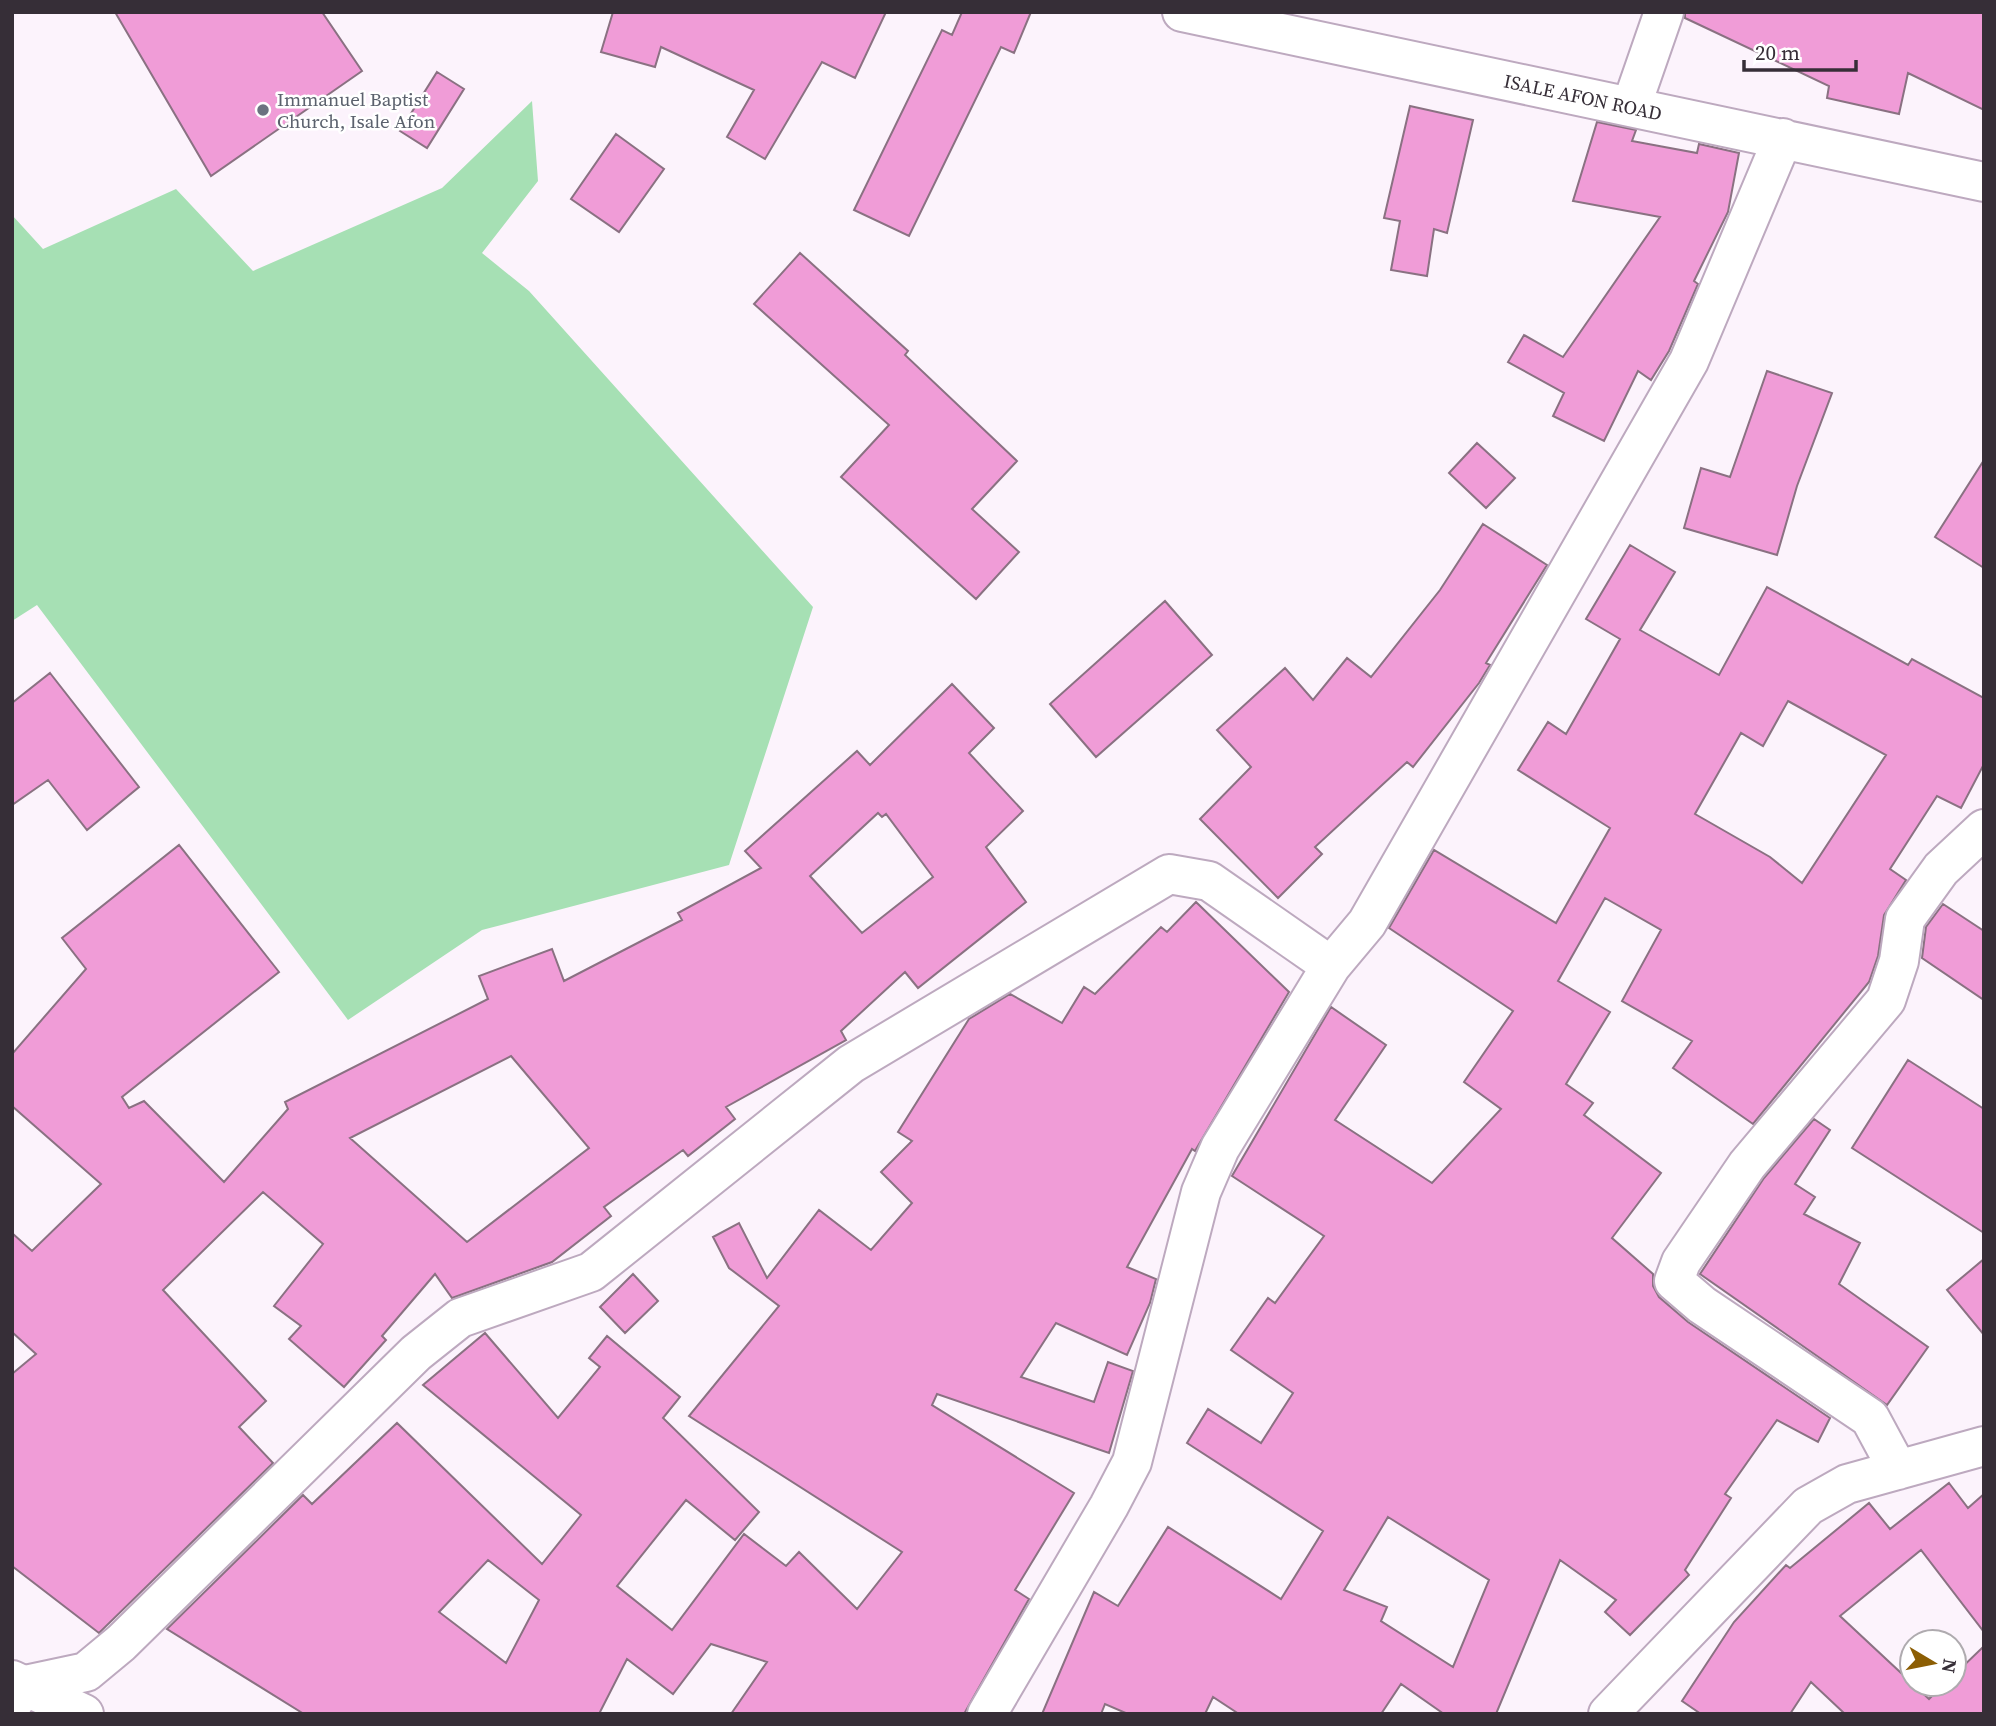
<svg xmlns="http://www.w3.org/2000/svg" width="1996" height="1726" font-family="'Source Serif 4',serif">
<rect width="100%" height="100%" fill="#fcf3fc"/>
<!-- green -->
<path fill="#a6e0b4" d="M532,101l6,80 -56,72 47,38 284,316 -84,258 -247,65 -134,90 -311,-415 -25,16v-406l31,34 133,-60 77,82 189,-83z"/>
<!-- building -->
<path fill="#f09cd7" stroke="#8a7182" stroke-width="2" fill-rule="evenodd" d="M115,12h207l40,59 -151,105z
M613,12h273l-31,66 -33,-16 -57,97 -38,-22 27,-47 -93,-43 -6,20 -54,-15z
M962,12h69l-17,41 -13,-6 -92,189 -55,-26 88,-180 10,5z
M1685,12h299v98l-76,-37 -9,41 -72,-16 2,-12 -144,-68z
M437,72l27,17 -37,59 -27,-17z
M1410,106l63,14 -26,113 -13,-4 -7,47 -36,-6 9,-49 -16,-3z
M1597,122l39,8 -4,11 65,12 2,-9 40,9 -11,59 -34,69 4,3 -29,67 -18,29 -13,-9 -34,70 -51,-25 11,-23 -56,-31 16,-27 39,22 97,-140 -87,-16z
M616,134l48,35 -45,63 -48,-33z
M800,253l108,98 -3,4 112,106 -45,48 47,43 -43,47 -135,-122 48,-52 -135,-121z
M1767,371l65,22 -35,93 -20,69 -93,-27 17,-60 29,9z
M1477,443l38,35 -29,30 -37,-35z
M1984,460v108l-49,-31z
M1483,524l64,41 -61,98 4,2 -11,18 -66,84 -6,-5 -92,85 7,7 -44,44 -78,-79 51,-52 -34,-37 68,-62 28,32 34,-42 24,19 69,-87z
M1630,545l45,27 -35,58 79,45 48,-88 141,78 4,-6 72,39v66l-23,44 -24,-12 -47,73 16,11 -22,35 -6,41 -9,26 -116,142 -80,-56 19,-27 -70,-40 39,-71 -56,-32 -47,83 52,31 -44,72 27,19 -9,12 77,58 -49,65 41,36v12l6,11 29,25 142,96 -12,24 -41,-22 -52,74 6,4 -46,72 4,5 -59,60 -25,-23 11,-12 -56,-40 -64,154h-52l-43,-30 -20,30h-142l-26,-17 -8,17h-77l-23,-10 -4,10h-59l52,-122 24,14 50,-79 113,72 42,-68 -136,-88 21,-34 53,34 32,-50 -62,-43 37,-52 7,5 49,-67 -92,-60 99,-169 55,38 -51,75 97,63 69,-74 -37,-27 49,-71 -124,-83 45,-78 122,73 54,-95 -92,-58 30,-48 18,12 54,-95 -34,-20zM1788,701l98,54 -84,128 -32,-26 -75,-43 46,-81 22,13zM1388,1517l101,63 -36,87 -72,-46 6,-14 -43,-17z
M1165,601l47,54 -116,102 -46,-53z
M50,673l89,114 -52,43 -39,-50 -36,25v-102z
M952,684l42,44 -25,25 54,58 -37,36 40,55 -108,86 -13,-16 -64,59 5,9 -120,67 9,12 -47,37 -5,-6 -79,57 7,9 -59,46 -100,36 -17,-24 -53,62 4,4 -42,47 -55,-48 12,-13 -27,-20 49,-62 -60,-52 -100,98 103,111 -27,26 34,36 -174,170 -87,-67v-192l24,-20 -24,-22v-99l20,18 69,-67 -89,-78v-52l74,-85 -24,-31 117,-93 100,127 -157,125 7,11 15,-7 80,81 64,-73 -3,-7 203,-103 -9,-23 73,-27 12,32 118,-61 -4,-7 83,-45 -16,-17 112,-100 13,14zM878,813l4,4 4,-3 47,63 -71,56 -52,-57zM511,1056l78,92 -122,94 -117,-104z
M1196,902l93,90 -94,159 -3,-2 -65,118 29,12 -6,24 -23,52 -71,-32 -35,54 73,25 14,-40 25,9 -24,82 -172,-59 -5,11 142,88 -59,97 14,9 -65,115h-233l36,-52 -56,-18 -38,50 -46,-35 -28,55h-295l-137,-85 136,-134 9,9 85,-81 145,141 39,-49 -158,-130 62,-52 73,85 42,-51 -11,-9 18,-22 73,61 -17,21 96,94 -24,28 -49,-40 -69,86 55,44 72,-96 42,32 13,-14 58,57 45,-57 -213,-136 90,-110 -50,-38 -16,-31 26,-14 28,55 52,-68 52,40 41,-47 -31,-31 31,-31 -14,-9 71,-113 41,-25 52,29 22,-36 11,7 66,-67 6,5zM488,1560l51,40 -33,63 -67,-51z
M1943,904l41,27v69l-62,-42 4,-31z
M1908,1060l76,49v124l-132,-85z
M1814,1119l16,11 -35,54 20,13 -11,17 56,29 -21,41 89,63 -41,58 -187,-131 64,-96z
M1984,1259v76l-37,-45z
M633,1274l25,27 -33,32 -25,-26z
M1949,1483l19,25 16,-14v138l-63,-82 -81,66 89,83 15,-15h10v-9l30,-29v68h-139l-34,-32 -21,32h-89l-19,-13 52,-79 52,-57 4,3 79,-65 21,26z"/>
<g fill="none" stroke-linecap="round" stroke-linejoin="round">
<defs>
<path id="minor" d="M1182,12l802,170
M1631,107l33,-95
M1898,1470l-28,-52 -168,-113 -28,-24 7,-19 66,-97 139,-165 13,-39 6,-42 36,-50 43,-40
M12,1704l13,-19 61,-13 35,-29 295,-290 44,-35 131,-46 260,-208 318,-190 40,7 122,85
M987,1714l122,-208 23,-44 69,-270 19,-44 111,-182 36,-43 322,-562 94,-223
M1608,1714l200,-208 39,-22 137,-38"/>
<path id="major" d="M12,1680l72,34"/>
</defs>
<!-- minor casing -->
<use href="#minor" stroke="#bda9bf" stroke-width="42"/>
<!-- major casing -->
<use href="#major" stroke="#bda9bf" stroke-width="42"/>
<!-- minor -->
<use href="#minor" stroke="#fff" stroke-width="38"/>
<!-- major -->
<use href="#major" stroke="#fff" stroke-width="38"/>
</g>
<!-- markers -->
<circle fill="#6b7280" stroke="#fff" stroke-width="2.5" cx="263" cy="110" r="7"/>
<g text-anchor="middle" stroke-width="5" stroke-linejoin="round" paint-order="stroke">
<!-- street labels -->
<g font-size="19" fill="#362e37" stroke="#fff">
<text transform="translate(1583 97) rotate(12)" y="7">ISALE AFON ROAD</text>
</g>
<!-- worship labels -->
<g font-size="19" fill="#5b616d" stroke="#fff" text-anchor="start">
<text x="277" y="106">Immanuel Baptist<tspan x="277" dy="22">Church, Isale Afon</tspan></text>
</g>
</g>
<!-- border -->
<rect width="1996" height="1726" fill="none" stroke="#362e37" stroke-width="28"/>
<!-- north arrow -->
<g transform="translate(1933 1663) rotate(100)"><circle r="33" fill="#ffffff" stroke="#afabaf" stroke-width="2"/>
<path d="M0-5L12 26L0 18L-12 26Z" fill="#8c5e04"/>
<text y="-10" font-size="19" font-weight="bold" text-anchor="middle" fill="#362e37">N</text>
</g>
<!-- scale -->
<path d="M1744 60v10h112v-10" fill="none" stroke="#362e37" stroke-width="3.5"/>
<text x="1755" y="60" font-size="21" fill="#362e37" stroke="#ffffff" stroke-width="5" paint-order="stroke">20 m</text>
</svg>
